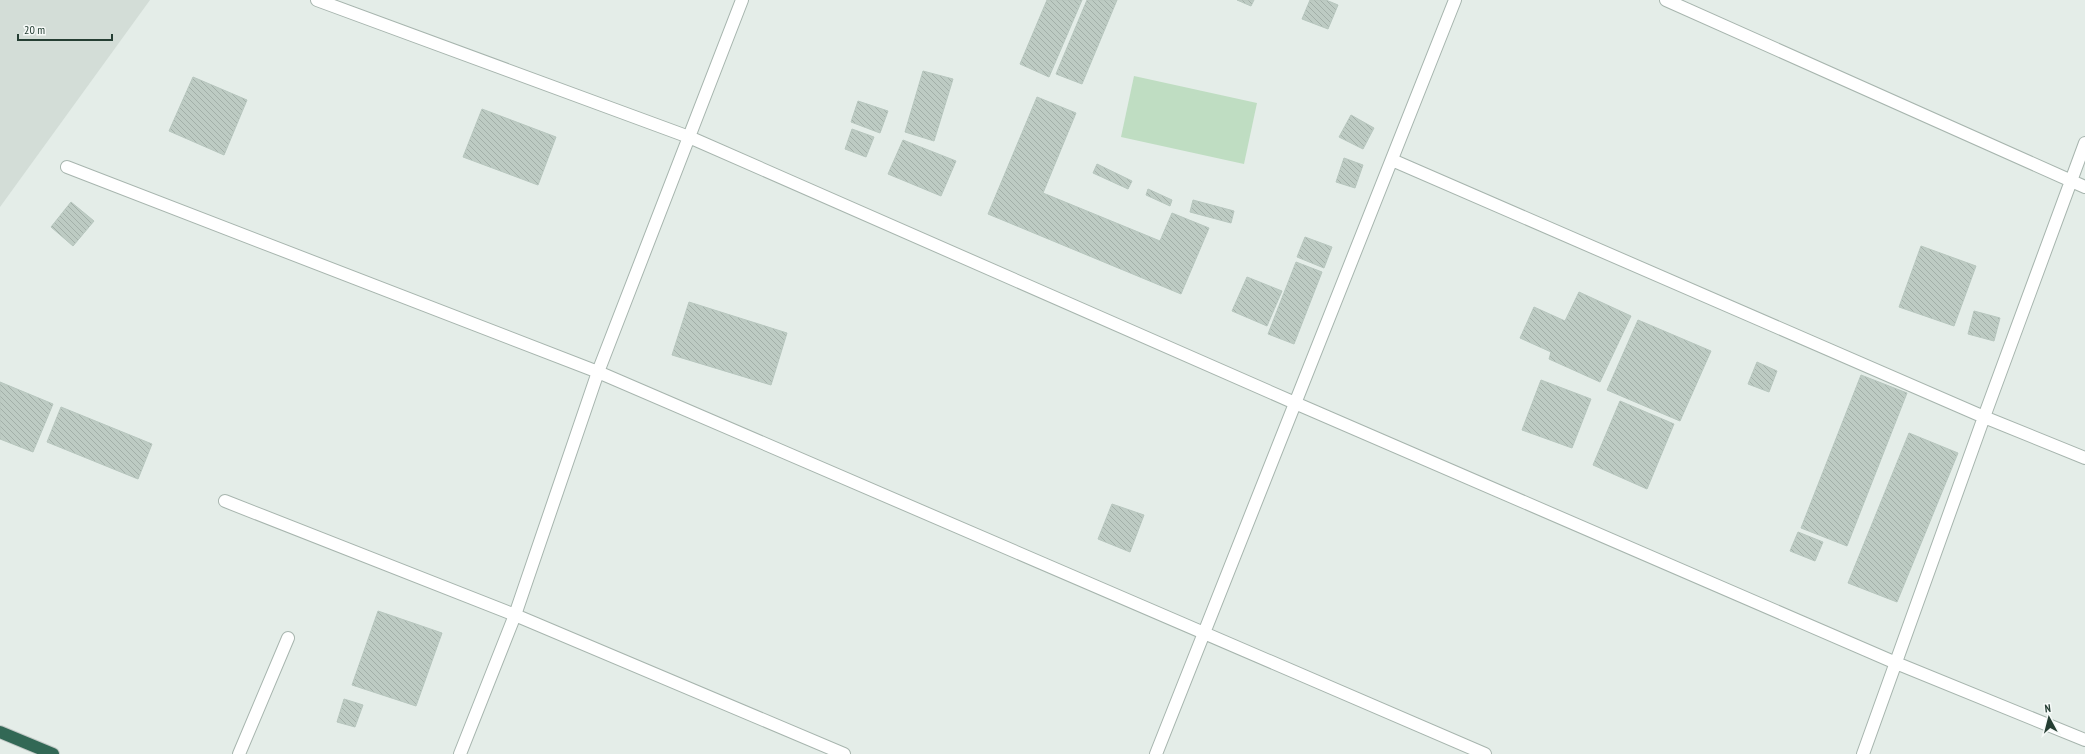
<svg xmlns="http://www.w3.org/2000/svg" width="2085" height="754" font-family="'PT Sans Narrow',sans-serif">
<defs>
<pattern id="building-back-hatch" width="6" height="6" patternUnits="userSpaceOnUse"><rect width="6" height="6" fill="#bdcbc3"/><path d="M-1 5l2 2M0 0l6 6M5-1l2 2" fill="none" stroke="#a2afa8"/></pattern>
</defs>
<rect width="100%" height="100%" fill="#e4ede8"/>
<!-- built -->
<path fill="#d3ddd7" d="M0,0h150l-150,207z"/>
<!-- pitch -->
<path fill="#bfddc2" d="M1134,76l123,27 -13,61 -123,-27z"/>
<!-- building -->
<path fill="url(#building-back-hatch)" stroke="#b7c6be" d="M1047,0h35l-33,77 -29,-13z
M1087,0h30l-35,84 -26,-10z
M1237,0h17l-3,6z
M1310,0h16l12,5 -10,24 -26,-10z
M923,71l30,8 -19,62 -29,-9z
M193,77l54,23 -23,55 -55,-24z
M1037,97l39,16 -33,80 117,48 12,-28 37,15 -28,66 -193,-80z
M858,101l30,10 -8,22 -29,-11z
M482,109l74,28 -18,48 -75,-28z
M1351,115l23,13 -11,21 -24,-12z
M852,129l22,8 -8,20 -21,-8z
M903,140l53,21 -15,35 -53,-22z
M1344,158l19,7 -8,23 -19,-6z
M1097,164l35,17 -4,8 -35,-16z
M1148,189l24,11 -2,6 -24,-11z
M1193,200l41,11 -3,12 -41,-11z
M71,202l23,19 -21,25 -22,-19z
M1305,237l27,10 -8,21 -27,-11z
M1921,246l55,20 -22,60 -55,-19z
M1296,262l26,10 -28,72 -26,-10z
M1247,277l35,14 -15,35 -35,-15z
M1579,292l52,24 -31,66 -51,-23 2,-7 -31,-14 14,-31 31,14z
M689,302l98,31 -16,52 -99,-30z
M1974,311l26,7 -6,23 -26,-7z
M1638,320l73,31 -31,70 -73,-31z
M1757,362l20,9 -8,21 -21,-8z
M1861,375l46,18 -60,153 -46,-18z
M1541,380l50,19 -19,49 -50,-18z
M0,382l53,22 -20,48 -33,-13z
M1620,401l54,23 -27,65 -54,-24z
M61,407l91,37 -14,35 -91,-37z
M1909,433l49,20 -61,149 -49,-19z
M1112,504l32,11 -14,37 -32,-13z
M1798,532l25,10 -8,19 -25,-10z
M378,611l64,22 -26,73 -64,-21z
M344,699l19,6 -8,22 -18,-5z"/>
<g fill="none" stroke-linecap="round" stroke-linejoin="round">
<defs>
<path id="lane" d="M239,754l49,-116"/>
<path id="street" d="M317,0l372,137 606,266 601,260 189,77
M1666,0l419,187
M1392,160l592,257 101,41
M67,167l531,205 887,382
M225,501l290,114 329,139
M460,754l55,-139 83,-243 144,-372
M1156,754l299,-754
M1863,754l121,-337 101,-274"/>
<path id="highway" d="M0,732l53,22"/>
</defs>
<!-- lane casing -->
<use href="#lane" stroke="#a7b5ae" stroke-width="14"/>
<!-- street casing -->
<use href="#street" stroke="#a7b5ae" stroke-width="14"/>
<!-- highway casing -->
<use href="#highway" stroke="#c2c9c6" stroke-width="14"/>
<!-- lane -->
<use href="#lane" stroke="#fff" stroke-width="12"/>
<!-- street -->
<use href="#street" stroke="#fff" stroke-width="12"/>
<!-- highway -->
<use href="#highway" stroke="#326855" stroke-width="12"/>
</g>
<!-- north arrow -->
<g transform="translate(2049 718) rotate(353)" stroke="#f5f9f7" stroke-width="3" paint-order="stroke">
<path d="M0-3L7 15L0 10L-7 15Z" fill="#253e33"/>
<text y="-6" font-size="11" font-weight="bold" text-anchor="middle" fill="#253e33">N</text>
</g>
<!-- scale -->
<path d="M18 34v6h94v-6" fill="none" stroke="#253e33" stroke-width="2"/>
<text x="24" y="34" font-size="12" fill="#253e33" stroke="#f5f9f7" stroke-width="3" paint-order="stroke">20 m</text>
</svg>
